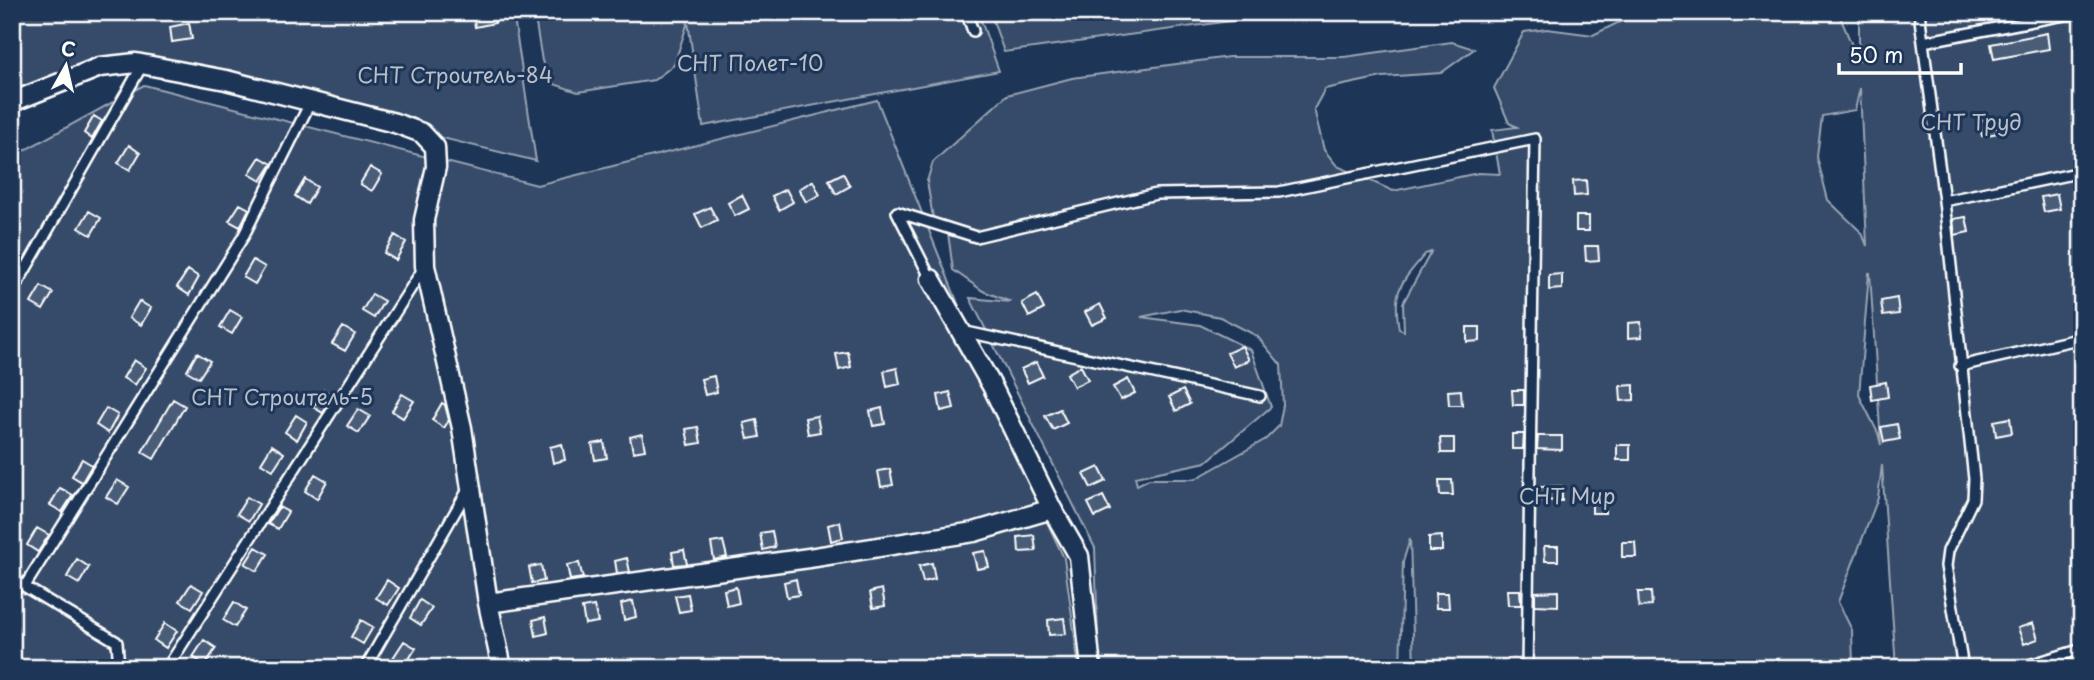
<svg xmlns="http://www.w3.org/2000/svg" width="2094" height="680" font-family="'Playpen Sans',sans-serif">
<rect width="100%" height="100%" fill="#1d3557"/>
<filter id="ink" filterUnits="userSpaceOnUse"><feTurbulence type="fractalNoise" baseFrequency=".0143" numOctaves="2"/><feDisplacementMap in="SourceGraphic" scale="14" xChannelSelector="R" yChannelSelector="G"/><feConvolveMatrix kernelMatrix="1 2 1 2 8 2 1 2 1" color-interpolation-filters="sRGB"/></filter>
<g filter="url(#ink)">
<!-- green -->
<path fill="#364b69" stroke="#9aa5b4" stroke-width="2" fill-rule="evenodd" d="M12,12h501l23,149 -400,-98 -124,36z
M534,12h444l21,59 -296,55 -15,-104 -14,43 -20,15 -76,12 -24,-8 -12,-23z
M990,12h306l-292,40z
M1640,12h194l7,7 18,43v-50h223v656h-186l-14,-203 -4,33 -40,104 14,28 1,38h-439l-4,-129 -7,23 -3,106h-153l-4,-4 -14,1 2,3h-132l-4,-120 -125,-250 41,4 -28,-11 -30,-21 -5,-37 -15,-15 -6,-37 6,-19 74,-67 65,-17 157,-21h115l108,-15 22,7 -33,24 -59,4 -57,12 -11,20 10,41 13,16 56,25 85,-18 22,1 -8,-44 25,-3 -8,-4 -15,-35 30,-56 23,-3 46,6zM1860,88l7,158 -5,-13 -34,-33 -11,-43 5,-41 33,-6zM1431,252l-28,51 1,28 -5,-2c-7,-41 2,-45 26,-75zM1869,273h1l11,172 -3,-12 -19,-38zM1180,309l40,8 37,19 24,29 2,40 -4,21 -13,13 -71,40h-46l-12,6 -2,-8 71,-15 65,-55 -20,-57 -51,-25 -59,-8z
M144,85l393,100 340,-85 158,397 29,61 15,110h-1067v-511z"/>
<!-- building -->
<path fill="#4a5d79" stroke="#fff" stroke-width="2" d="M473,12h20l2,11 -20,4z
M189,23l3,16 -20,3 -2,-15z
M2047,33l2,16 -55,10 -3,-15z
M94,116l8,5 -10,18 -8,-6z
M1995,118l3,15 -16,3 -3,-15z
M129,145l11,8 -10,17 -12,-7z
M260,157l12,7 -11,17 -12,-7z
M370,167l12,7 -10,17 -12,-7z
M843,173l7,13 -14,8 -7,-14z
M305,179l12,8 -10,17 -12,-8z
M1586,180l1,15 -13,1 -1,-15z
M813,181l7,14 -14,7 -7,-13z
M786,189l7,13 -14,8 -7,-14z
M2057,194l3,15 -16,3 -3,-15z
M742,195l7,14 -14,7 -7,-13z
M240,204l9,5 -9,18 -11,-6z
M710,207l7,13 -15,8 -7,-14z
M89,211l12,7 -10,17 -12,-7z
M1576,216h13v15h-13z
M1966,217l3,15 -14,3 -2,-16z
M395,235l11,7 -10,18 -12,-7z
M1585,246h13l1,14 -13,1z
M253,260l12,7 -10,17 -12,-7z
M188,270l11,7 -10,18 -12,-8z
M1562,274v15l-13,1v-15z
M41,286l12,7 -10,17 -12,-7z
M372,294l12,7 -10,17 -12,-7z
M1037,295l7,14 -15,8 -7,-14z
M1897,298l2,16 -16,2 -2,-15z
M139,301l12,7 -10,17 -12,-7z
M1100,304l7,14 -15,7 -7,-13z
M230,310l12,7 -10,17 -12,-7z
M1641,322l1,15 -14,1v-15z
M343,327l12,7 -10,17 -13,-7z
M1467,327h13v14l-13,1z
M1242,346l7,14 -15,7 -7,-14z
M848,352l3,15 -12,3 -3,-16z
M197,353l13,8 -11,17 -12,-7z
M134,360l12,8 -11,17 -12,-7z
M1036,362l7,14 -15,7 -7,-14z
M1081,366l7,14 -14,7 -7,-13z
M897,368l3,16 -13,3 -3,-16z
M714,376l3,16 -12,3 -4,-16z
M1128,379l7,14 -14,7 -8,-13z
M1886,382l2,15 -16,3 -2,-15z
M1634,385v15l-13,1 -1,-15z
M324,390l9,6 -10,17 -10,-6z
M1183,390l7,14 -14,7 -7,-14z
M1461,390l1,15h-13l-1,-14z
M1512,390h12v15h-11z
M950,392l4,16 -13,3 -3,-16z
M402,394l12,7 -11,17 -11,-7z
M173,399l12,7 -31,53 -12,-7z
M442,403l3,2 4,15 -5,8 -12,-8z
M106,408l12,7 -10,18 -12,-8z
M882,408l3,16 -12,2 -3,-15z
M358,409l12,7 -11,17 -12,-7z
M1060,409l7,14 -14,7 -8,-14z
M296,415l11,7 -10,18 -12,-8z
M817,416l3,16 -12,2 -3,-16z
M2010,418l2,15 -16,3 -2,-15z
M757,420l3,17 -12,2 -4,-16z
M1897,424l3,15 -16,3 -3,-15z
M698,427l3,16 -12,2 -3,-16z
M642,434l3,16 -12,2 -3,-15z
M1512,434h12l-1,15h-11z
M1538,436h24v14l-25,-1z
M1440,438h14v15h-13z
M604,442l3,16 -12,2 -3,-16z
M562,444l3,16 -12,3 -3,-16z
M272,445l12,8 -11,17 -12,-7z
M1617,445h13v15h-13z
M82,459l10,6 -10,17 -10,-6z
M1099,467l7,14 -15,7 -7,-14z
M890,469l3,16 -12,2 -3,-16z
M315,474l12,7 -10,18 -12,-8z
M117,480l12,7 -11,17 -12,-7z
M1439,480h13l1,15h-13z
M1562,486v15l-25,-1v-13z
M60,488l13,7 -11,17 -12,-7z
M1103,496l7,14 -15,7 -7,-14z
M247,497l12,7 -10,17 -12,-7z
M1605,498v15h-13v-14z
M279,507l9,5 -10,17 -10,-5z
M840,522l3,16 -12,3 -3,-16z
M37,528l12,7 -11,17 -11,-7z
M772,531l3,16 -12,3 -3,-17z
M1034,535l2,16 -17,1 -1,-15z
M1442,536v15h-13v-14z
M723,541l4,16 -13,3 -3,-17z
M1622,542h13l1,15h-14z
M1544,546h14v15h-13z
M256,547l12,7 -11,17 -12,-7z
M684,550l3,14 -13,1 -2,-13z
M985,551l4,16 -12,2 -4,-16z
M627,558l3,14 -13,1 -2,-12z
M77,559l12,8 -10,17 -12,-7z
M579,563l4,15 -13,2 -3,-15z
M932,563l3,16 -12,3 -4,-16z
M541,565l3,16 -12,2 -3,-16z
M796,579l3,16 -12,2 -3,-15z
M387,580l12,8 -11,17 -12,-7z
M191,584l12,7 -11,17 -12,-7z
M736,587l3,16 -12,3 -3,-16z
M882,589l3,17 -12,2 -3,-16z
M1507,590h13l1,15h-13z
M1558,591v15l-23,-1v-13z
M1638,592h13l1,14 -13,1z
M1435,593h13l1,15h-13z
M688,594l3,16 -12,2 -4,-16z
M420,600l12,8 -11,17 -11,-7z
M633,601l3,16 -12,3 -3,-16z
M234,602l12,8 -11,17 -12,-7z
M594,606l4,16 -13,2 -3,-16z
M545,617l3,16 -12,3 -3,-16z
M1064,618l2,16 -17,1 -1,-15z
M361,620l12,7 -10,17 -12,-7z
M165,623l12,8 -11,17 -12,-8z
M2033,623l5,16 -14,5 -6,-16z
M204,640l12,8 -11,17 -12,-8z
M404,641l12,7 -11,17 -12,-7z"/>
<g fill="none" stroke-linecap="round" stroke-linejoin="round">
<defs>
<path id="lane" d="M966,12l7,19
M1919,12l25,189 30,278 -1,20 -25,52 -2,15 17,102
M1923,42l157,-30
M1944,201l138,-29
M931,279l-34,-67 79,25 180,-43 123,-2 256,-53 -8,529
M12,293l131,-229
M962,331l298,65
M1960,366l122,-28
M12,579l105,63 2,26
M25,586l218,-349 68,-136
M167,668l258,-402
M365,668l104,-180
M2019,668l63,-19"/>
<path id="street" d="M12,102l88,-35 36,-4 90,17 169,43 27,10 13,14 1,20 -12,53 1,46 37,162 26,175 14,65
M931,279l61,107 60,123
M488,603l321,-45 165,-26 78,-23 27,47 12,112"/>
</defs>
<!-- lane casing -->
<use href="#lane" stroke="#fff" stroke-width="14"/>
<!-- street casing -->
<use href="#street" stroke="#fff" stroke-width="23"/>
<!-- lane -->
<use href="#lane" stroke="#1d3557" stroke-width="9"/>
<!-- street -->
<use href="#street" stroke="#1d3557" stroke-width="18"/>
</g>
</g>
<g text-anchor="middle" stroke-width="6" stroke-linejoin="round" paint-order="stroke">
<!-- park labels -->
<g font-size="21" fill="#b9c0ca" stroke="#1d3557">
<text x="750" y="71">СНТ Полет-10</text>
<text x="455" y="83">СНТ Строитель-84</text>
<text x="1971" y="130">СНТ Труд</text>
<text x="282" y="405">СНТ Строитель-5</text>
<text x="1567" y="504">СНТ Мир</text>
</g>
</g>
<!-- margin -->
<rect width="2094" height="680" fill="none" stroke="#1d3557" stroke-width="42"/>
<rect x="21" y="21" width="2052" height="638" fill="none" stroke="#fff" stroke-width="2.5" filter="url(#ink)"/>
<!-- north arrow -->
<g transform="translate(66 66) rotate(8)" stroke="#1d3557" stroke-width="5" paint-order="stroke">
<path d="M0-5L12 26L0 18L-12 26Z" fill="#ffffff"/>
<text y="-10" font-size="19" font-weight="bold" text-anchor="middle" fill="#ffffff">С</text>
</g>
<!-- scale -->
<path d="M1839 63v10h122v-10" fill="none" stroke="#ffffff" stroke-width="3.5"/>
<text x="1849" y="63" font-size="21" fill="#ffffff" stroke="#1d3557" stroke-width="5" paint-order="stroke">50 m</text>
</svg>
